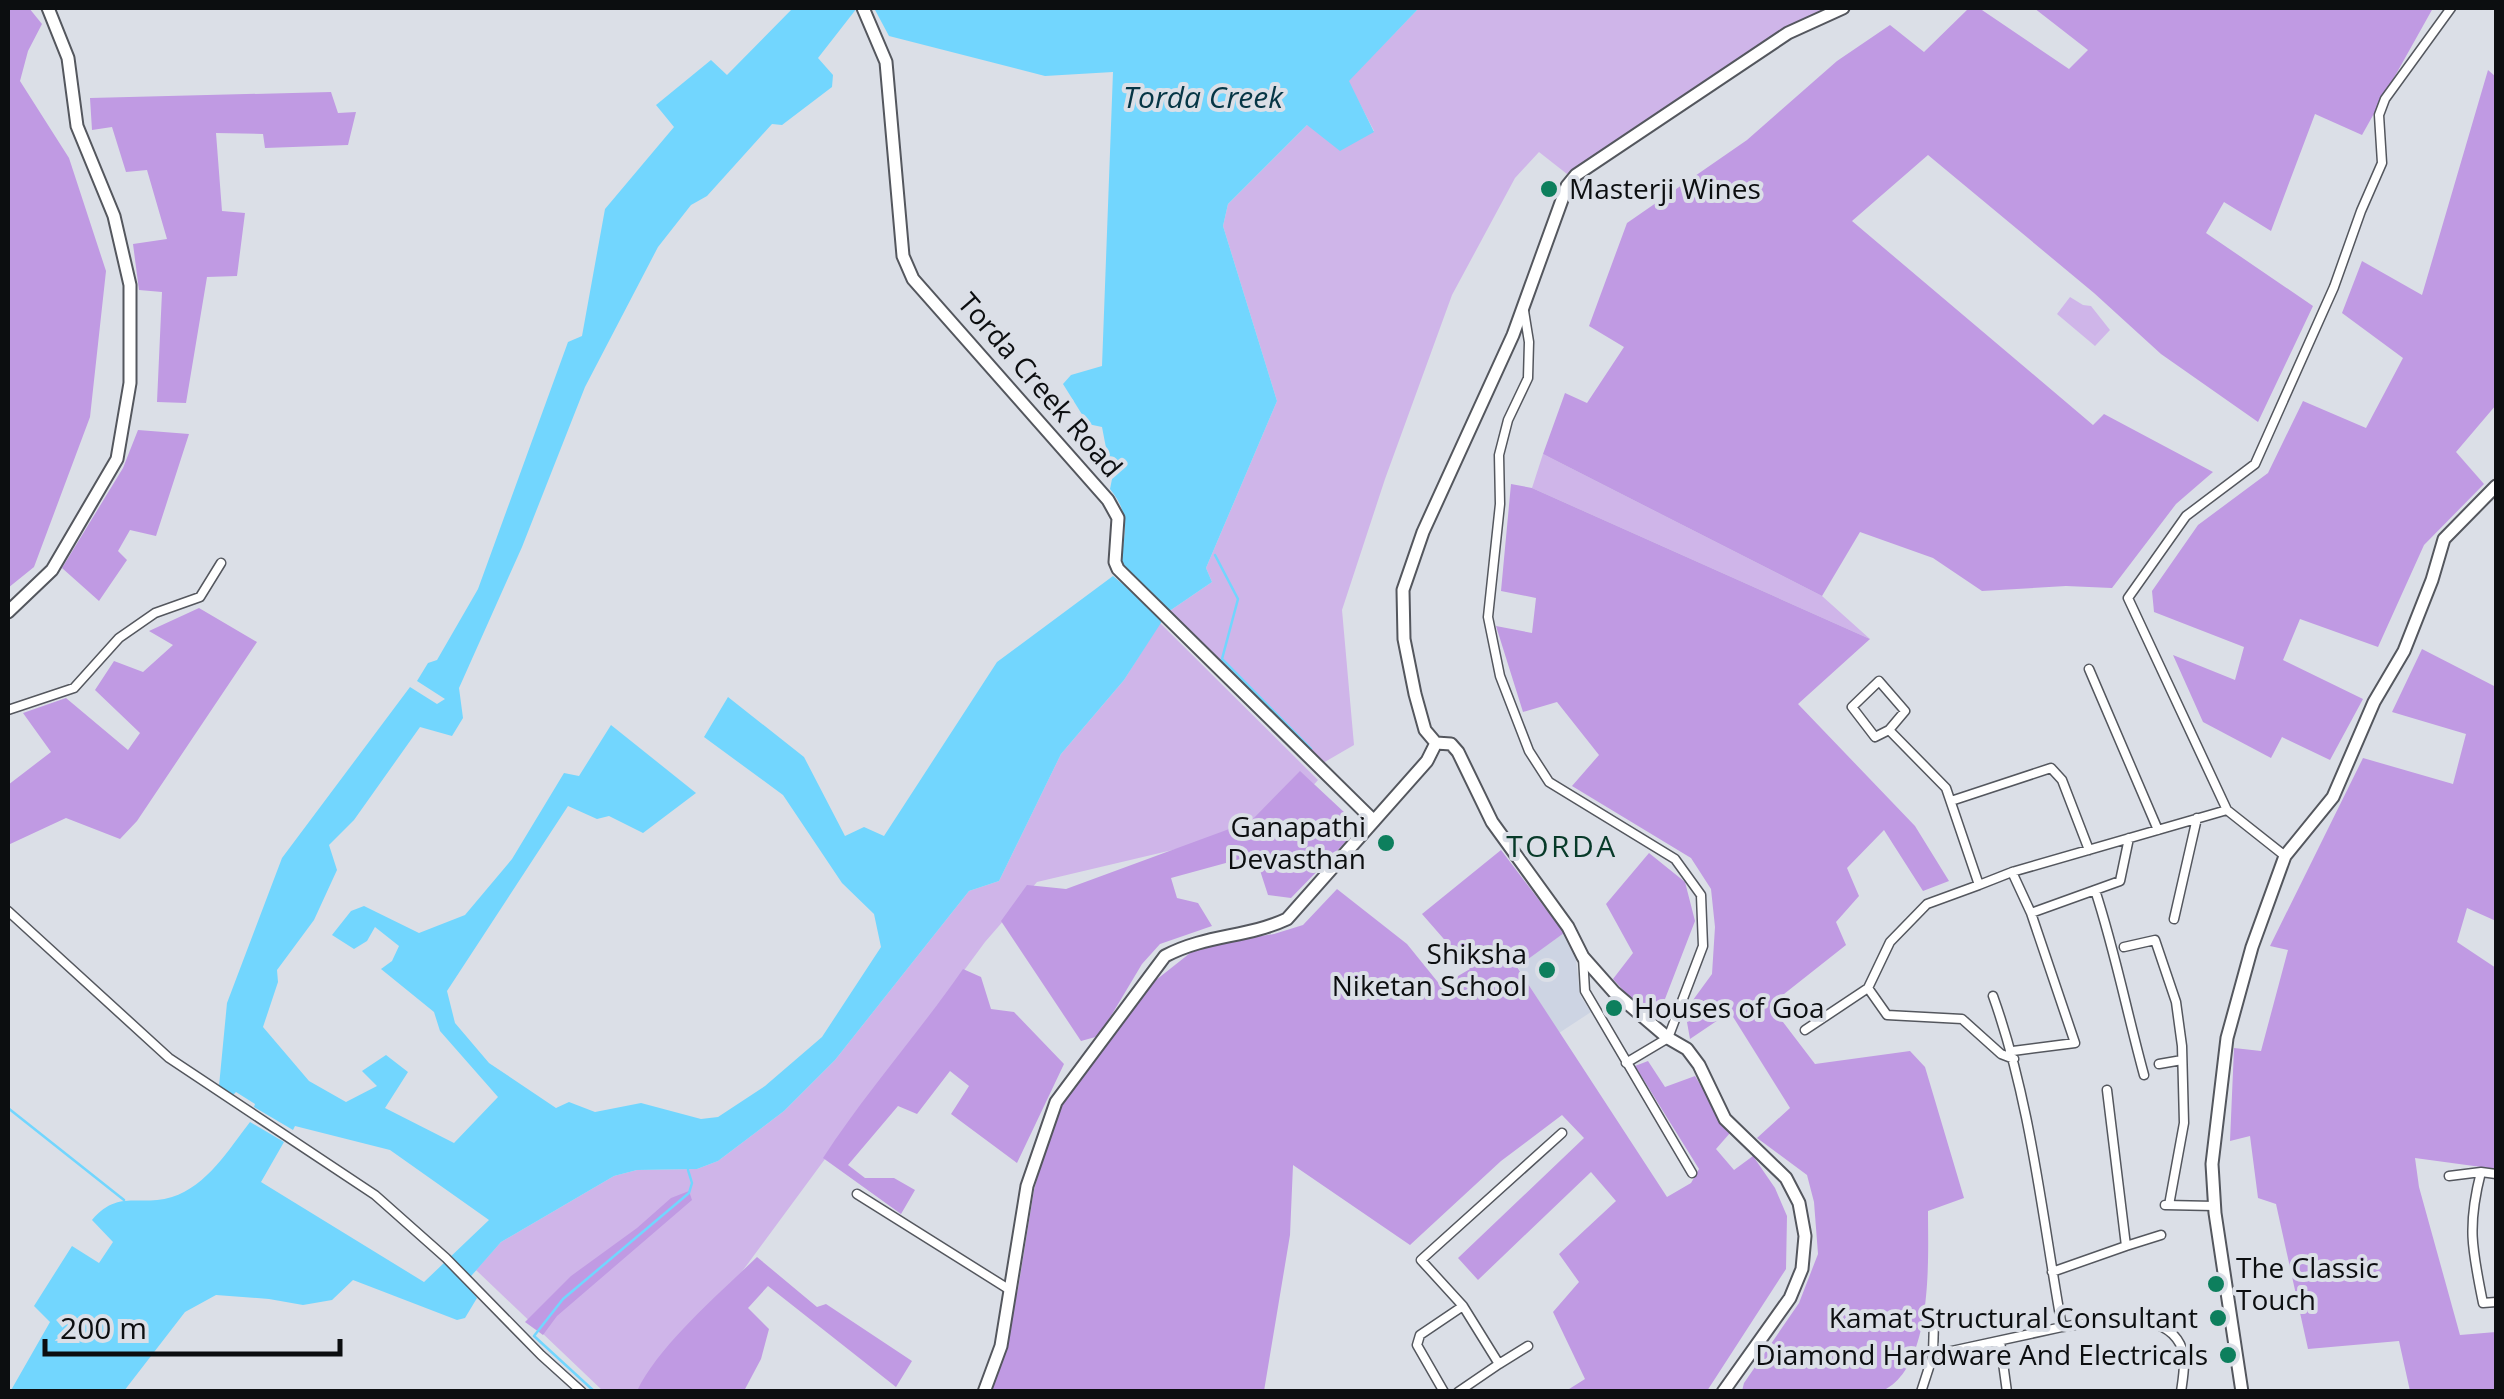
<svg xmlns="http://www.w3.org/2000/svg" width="2504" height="1399" font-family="'Open Sans',sans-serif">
<rect width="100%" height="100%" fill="#dbdfe7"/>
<!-- built -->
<path fill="#cdd4e3" d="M1564,933l11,18 5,44 11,17 -32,21 -42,-67z"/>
<!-- green -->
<path fill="#cfb5e9" d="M1419,8h410l-262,166 -28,-22 -24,26 -63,117 -67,184 -43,131 12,135 -31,18 -155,-151 44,-30 -6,-14 71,-167 -54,-175 5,-22 79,-79 67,6 -26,-50z
M2070,297l13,8 8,1 19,24 -15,16 -38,-32z
M1543,454l279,142 48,43 -338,-151z
M1160,623l158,157 -40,45 -241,57 -52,60 -331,449h-51l-127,-121 25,-28 113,-66 23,-6 60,-1 21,-8 66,-50 51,-51 134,-169 30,-10 62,-127 63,-74z"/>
<!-- forest -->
<path fill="#c09ae3" d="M8,8h21l13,16 -14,27 -8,30 49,77 37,113 -16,146 -56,150 -26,21z
M1969,8h10l90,61 19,-19 -54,-42h399l-71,127 -47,-21 -44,117 -47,-29 -18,31 107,73 -55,116 -97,-68 -67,-61 -166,-138 -76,66 241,204 11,-11 109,58 -37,32 -64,84 -46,-2 -84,5 -49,-33 -73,-26 -38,64 -279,-142 22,-61 22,10 37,-56 -35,-21 38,-103 120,-83 90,-79 53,-36 34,27z
M2488,70l8,7v328l-40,47 28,32 -60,61 -46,102 -78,-28 -17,41 80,39 -33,61 -48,-23 -11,21 -68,-36 -30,-67 62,25 9,-33 -90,-35 -2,-21 46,-66 70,-52 35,-72 63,27 37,-70 -61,-45 20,-52 60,34z
M331,92l7,21 18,-1 -8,33 -83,3 -2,-14 -47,-1 6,78 23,2 -8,63 -30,1 -21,126 -29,-1 5,-110 -23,-2 -6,-46 34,-5 -20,-69 -21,2 -14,-45 -20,3 -2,-32z
M138,430l51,4 -33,102 -26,-6 -12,21 9,9 -28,41 -37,-33 61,-100z
M1511,484l21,4 338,151 -72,65 117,122 34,55 -26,10 -39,-61 -37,38 12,28 -23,26 10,23 -76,60 45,59 95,-13 15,16 39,131 -36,13c0,48 6,160 -48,181l-138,-1 2,-8 55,-80 19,-49 -4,-52 -7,-27 -50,-37 33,-30 -60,-96 -40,27 -5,-28 27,-37 3,-47 -4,-38 -20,-31 -119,-72 27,-31 -42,-53 -34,10 -27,-86 36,7 4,-35 -35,-7z
M199,608l58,34 -120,179 -17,18 -54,-21 -58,27v-60l43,-33 -28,-39 43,-15 62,52 12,-17 -45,-43 19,-29 29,11 30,-27 -24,-14z
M2422,649l74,38v234l-29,-13 -10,34 39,26v201l-81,-11 4,29 41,148 36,-3v57l-86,2 -11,-50 -91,8 -32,-145 -18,-6 -8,-62 -20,5 4,-93 27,3 27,-101 -18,-4 93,-188 90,26 13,-50 -74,-22z
M1300,771l60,56 -69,71 -23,-3 -13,-40 -84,23 6,20 21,5 14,23 -52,18 -18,20 -43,72 -18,5 -80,-120 26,-36 39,4 185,-68z
M1501,850l63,83 -47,34 150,230 24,-14 8,-14 -64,-103 13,-5 17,26 30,-11 35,57 -14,16 18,21 19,-14 22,32 12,28 -1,53 -79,122h-141l19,-12 -32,-67 26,-30 -20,-28 57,-53 -25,-29 -113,108 -20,-22 126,-120 -22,-23 -61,46 -91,84 -117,-80 -3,70 -26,156 -273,1 27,-103 16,-99 23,-84 99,-126 43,-34 75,-12 29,-9 34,-36 70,55 34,42 29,-17 -48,-55z
M1649,853l36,29 10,39 -40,104 -42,-46 20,-26 -27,-49z
M963,969l18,8 10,32 23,3 50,52 -47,99 -66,-49 18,-28 -19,-15 -33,43 -19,-8 -50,59 17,13h29l21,12 -14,24 -78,-56c43,-66 95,-124 140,-189z
M689,1191l3,9 -135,116 -14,19 -18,-13 46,-46 66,-48 34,-30z
M757,1257l60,50 9,-3 86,57 -16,26 -128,-101 -20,22 21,21 -8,30 -17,32h-107c22,-46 82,-97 120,-134z"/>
<!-- water -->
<path fill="#72d6fe" d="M793,8h64l-39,50 15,17 -1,12 -50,38 -10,-1 -65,72 -16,9 -33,42 -73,140 -63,160 -63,141 4,30 -11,18 -32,-9 -66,93 -25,25 8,25 -23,50 -37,50 1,12 -15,45 46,54 37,21 31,-16 -15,-15 24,-16 22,17 -23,36 69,35 44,-46 -58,-66 -6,-19 -53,-43 11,-8 7,-15 -24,-19 -8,14 -13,8 -22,-14 19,-24 13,-5 55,27 46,-18 47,-56 52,-86 15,3 32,-51 85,68 -53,40 -34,-17 -12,3 -29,-13 -121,185 8,32 34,40 67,45 13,-6 26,10 46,-9 60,16 17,-2 47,-31 57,-49 59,-90 -7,-33 -32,-31 -59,-88 -79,-58 24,-40 76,60 41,79 19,-9 20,9 113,-174 116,-86 18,15 7,-8 -18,-22c6,-28 10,-48 -10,-72l2,-10 -10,-52 -14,-3 -25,-40 8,-9 31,-9 11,-294 -68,4 -156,-40 -15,-28h545l-70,73 25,51 -34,19 -33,-26 -79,79 -5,22 54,175 -71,167 6,14 -44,30 -44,68 -63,74 -62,127 -30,10 -134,169 -51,51 -66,50 -21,8 -60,1 -23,6 -113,66 -36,41 12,15 -12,20 -8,2 -104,-40 -21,20 -29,5 -34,-6 -53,-4 -31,17 -61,79 -114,1 40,-70 -16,-16 38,-60 27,17 14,-21 -21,-22c26,-31 47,-13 80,-23 35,-11 57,-48 78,-75l34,20 -23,40 163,100 65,-62 -99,-70 -95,-24 -2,4 -39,-23 1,-3 -19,-12 -3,3 -14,-9 8,-83 55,-145 128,-171 27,17 8,-5 -28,-18 11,-18 9,-3 41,-71 90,-247 14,-6 23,-127 69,-82 -18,-22 55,-45 16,15z"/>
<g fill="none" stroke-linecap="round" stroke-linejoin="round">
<!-- stream -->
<path stroke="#72d6fe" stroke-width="2.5" d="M1215,555l23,44 -16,60 89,90
M8,1108l116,92
M595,1392l-61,-56 29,-37 126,-106 3,-10 -4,-13"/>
<defs>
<path id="street" d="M1524,311l5,31 -1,36 -20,42 -9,35 1,49 -12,113 12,59 29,75 20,31 126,77 26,36 2,51 -35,92 -42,25
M2089,669l69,161
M1879,681l26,30 -16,19 -14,7 -23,-30z
M8,710l66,-22 45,-50 36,-25 45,-16 21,-34
M1889,730l57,58 33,97 33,-13 215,-62
M1951,801l100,-33 11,12 27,70
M2285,856l-58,-46 -99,-212 58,-82 69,-52 79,-177 27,-76 21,-48 -3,-48 6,-16 66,-91
M2012,872l19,41 89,-32 9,-43
M1979,885l-52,19 -37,38 -22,46 19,27 75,4 39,35 13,5
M2095,890c20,61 32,123 49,185
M8,911l161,147 206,137 71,63 95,97 41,37
M2174,919l23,-101
M2124,947l31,-7 21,62 6,44 2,77 -15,82
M1583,957l2,34 107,182
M1993,996c38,106 49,220 69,331 32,-5 99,-20 118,17 7,14 3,33 1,48
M1805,1030l63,-42
M2013,1051l62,-8 -44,-130
M2159,1064l23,-4
M2481,1172c-14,54 -9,77 2,131l13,-1
M2449,1176l32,-4 15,2
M857,1194l153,96
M2165,1205l50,1
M2126,1246l35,-11
M2052,1272l74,-26 -19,-156
M1463,1306l36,58 29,-18
M2000,1341l7,51
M1933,1355l129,-28
M1444,1392l-27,-47 3,-10 43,-29 -42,-46 141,-127
M1458,1392l41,-28
M1921,1392l12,-37 1,-35"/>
<path id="secondary" d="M863,8l23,54 17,194 10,23 195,221 10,18 -3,44 3,7 256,252
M8,612l44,-42 65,-111 13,-76v-98l-16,-69 -37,-90 -9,-68 -20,-50
M984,1392l17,-46 26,-160 29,-84 109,-146c42,-22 81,-18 122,-37l140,-158 9,-18
M1723,1392l67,-94 12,-29 3,-33 -6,-33 -13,-25 -61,-59 -26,-54 -12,-16 -19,-11 -54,-46 -31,-35 -15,-30 -76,-105 -34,-70 -7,-8 -15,-1 -11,-13 -10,-36 -11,-55 -1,-49 20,-58 90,-197 54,-149 9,-11 212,-142 55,-25
M2242,1392l-27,-179 -3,-49 15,-126 25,-91 33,-91 48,-59 41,-95 30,-51 28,-71 12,-41 52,-53"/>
</defs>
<!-- street casing -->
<use href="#street" stroke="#54575e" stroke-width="11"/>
<!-- secondary casing -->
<use href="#secondary" stroke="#54575e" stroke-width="15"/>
<!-- street -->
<use href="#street" stroke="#fff" stroke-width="8"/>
<!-- secondary -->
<use href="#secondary" stroke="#fff" stroke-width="11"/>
</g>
<!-- markers -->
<g fill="#0d7f5d" stroke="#dbdfe7" stroke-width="4">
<circle cx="1549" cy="189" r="10"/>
<circle cx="1386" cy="843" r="10"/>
<circle cx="1547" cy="970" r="10"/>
<circle cx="1614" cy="1008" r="10"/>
<circle cx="2216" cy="1284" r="10"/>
<circle cx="2218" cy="1318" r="10"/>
<circle cx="2228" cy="1355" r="10"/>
</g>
<g text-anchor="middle" stroke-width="8" stroke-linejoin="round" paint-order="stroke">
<!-- poi labels -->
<g font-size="28" fill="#0c0e10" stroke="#dbdfe7" text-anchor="end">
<text x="1569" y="199" text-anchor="start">Masterji Wines</text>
<text x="1366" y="837">Ganapathi<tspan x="1366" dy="32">Devasthan</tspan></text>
<text x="1527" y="964">Shiksha<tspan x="1527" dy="32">Niketan School</tspan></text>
<text x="1634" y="1018" text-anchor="start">Houses of Goa</text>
<text x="2236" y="1278" text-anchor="start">The Classic<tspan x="2236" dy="32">Touch</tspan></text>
<text x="2198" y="1328">Kamat Structural Consultant</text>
<text x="2208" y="1365">Diamond Hardware And Electricals</text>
</g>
<!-- street labels -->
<g font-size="28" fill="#0c0e10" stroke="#dbdfe7">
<text transform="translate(1040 385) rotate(49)" y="10">Torda Creek Road</text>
</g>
<!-- water labels -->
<g font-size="30" font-style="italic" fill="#063646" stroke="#dbdfe7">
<text x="1203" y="108">Torda Creek</text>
</g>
<!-- neighbourhood labels -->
<g font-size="30" letter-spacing="2.5" fill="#073a29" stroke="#dbdfe7">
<text x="1562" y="857">TORDA</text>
</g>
</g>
<!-- border -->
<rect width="2504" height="1399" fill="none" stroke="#0c0e10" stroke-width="20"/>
<!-- scale -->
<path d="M45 1339v15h295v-15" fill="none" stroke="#0c0e10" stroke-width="5"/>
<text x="60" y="1339" font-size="30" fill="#0c0e10" stroke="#dbdfe7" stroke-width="8" paint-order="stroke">200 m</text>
</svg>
